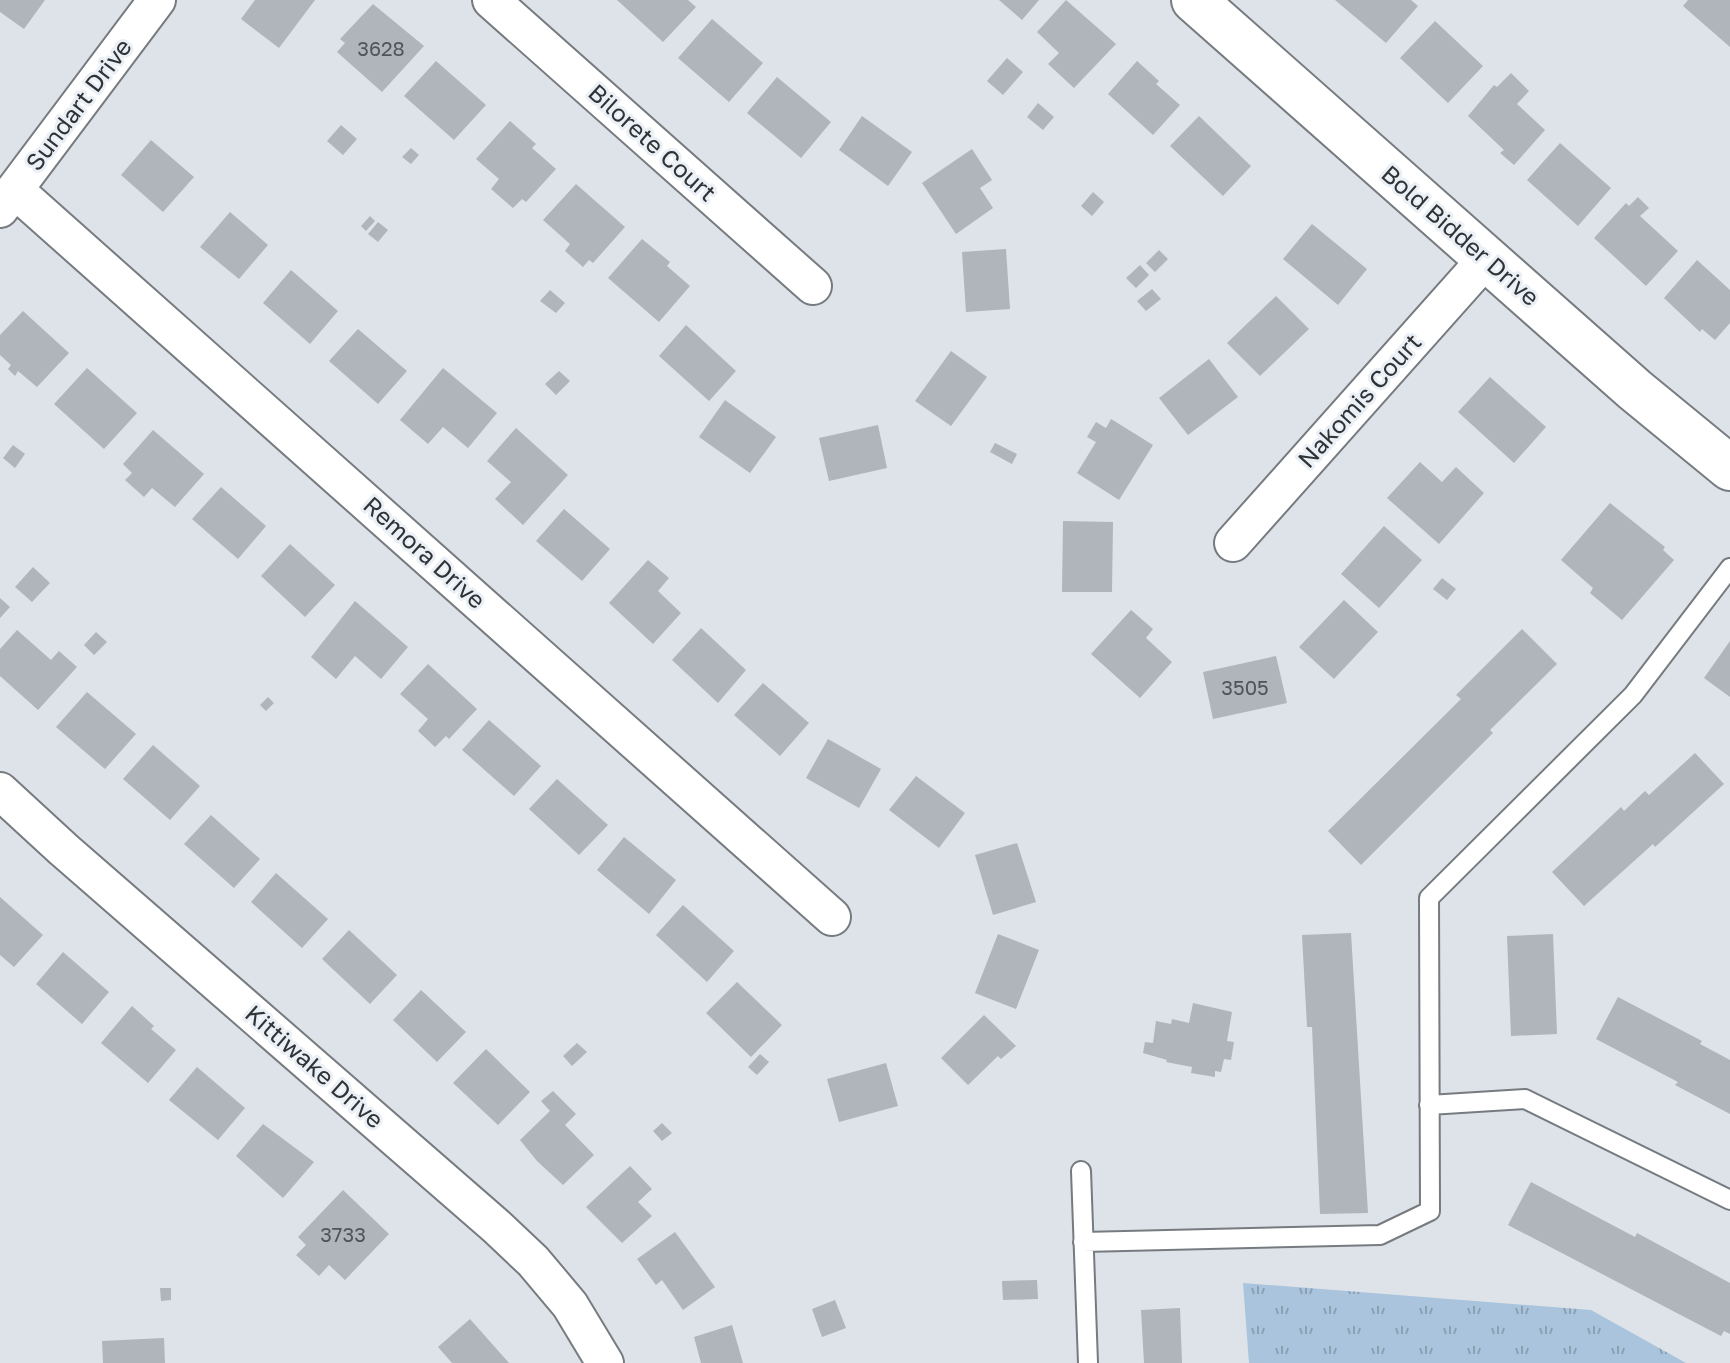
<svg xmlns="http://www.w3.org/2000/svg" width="1730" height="1363" font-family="'Golos Text',sans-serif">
<defs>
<pattern id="grass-tufts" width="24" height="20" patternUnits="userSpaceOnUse" patternTransform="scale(2)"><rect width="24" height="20" fill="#a9c4dc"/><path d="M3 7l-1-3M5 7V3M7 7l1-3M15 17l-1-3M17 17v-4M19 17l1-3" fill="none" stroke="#8aa0b3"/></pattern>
</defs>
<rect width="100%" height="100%" fill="#dde3e8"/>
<!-- grass -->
<path fill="url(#grass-tufts)" d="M1243,1283l348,27 95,53h-437z"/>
<!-- building -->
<path fill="#afb5ba" d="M0,0h45l-21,29 -24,-17z
M255,0h60l-36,48 -38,-29z
M617,0h71l8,7 -33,35z
M999,0h40l-17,20z
M1066,0l50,44 -42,44 -26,-24 11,-11 -22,-21z
M1335,0h76l7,6 -32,37z
M1688,0h42v47l-47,-41z
M373,4l51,42 -42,46 -45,-40 8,-9 -5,-4z
M712,19l51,44 -34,39 -51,-44z
M1435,21l48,45 -35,37 -48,-45z
M1007,58l16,14 -20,23 -16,-14z
M436,61l50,44 -32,35 -50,-44z
M1137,61l22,20 -3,3 24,21 -27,30 -45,-41z
M1511,73l18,18 -12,13 28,26 -31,35 -14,-12 4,-3 -36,-34 26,-31 3,2z
M777,77l54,45 -30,36 -54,-45z
M1038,103l16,14 -11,13 -16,-13z
M862,116l50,36 -24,34 -49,-36z
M1199,116l52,50 -28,30 -53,-50z
M510,121l26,23 -4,4 24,21 -30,33 -4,-3 -9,9 -22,-19 8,-10 -23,-20z
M341,125l16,14 -14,16 -16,-14z
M151,140l43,37 -31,35 -42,-37z
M1560,143l51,45 -33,38 -51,-46z
M411,148l8,7 -8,9 -9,-7z
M972,149l20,31 -12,8 13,20 -37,26 -34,-51z
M576,184l49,43 -32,36 -4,-3 -6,7 -18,-16 5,-7 -27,-24z
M1093,192l11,10 -12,14 -11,-10z
M1638,197l11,11 -9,8 38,35 -32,35 -52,-48 32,-35 3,3z
M230,212l38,33 -29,34 -39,-32z
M370,216l5,5 -9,10 -5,-5z
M378,222l10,8 -10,12 -10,-8z
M1312,224l55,45 -29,36 -55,-46z
M642,239l28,23 -3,4 23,20 -31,36 -51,-44z
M1006,249l4,60 -44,3 -4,-60z
M1159,250l9,9 -13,13 -9,-9z
M1697,260l33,30v33l-15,17 -13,-11 -2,3 -36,-34z
M1140,265l9,10 -13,13 -10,-10z
M291,270l47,41 -28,33 -47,-41z
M1152,289l9,10 -15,12 -9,-10z
M550,290l15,13 -9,10 -16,-12z
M1276,296l33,33 -49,47 -33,-33z
M23,311l46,42 -32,34 -19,-16 -3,5 -7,-7 3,-4 -11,-10v-20z
M686,325l50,46 -27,30 -50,-45z
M358,329l49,42 -29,33 -49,-43z
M951,351l36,26 -36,49 -36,-25z
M1209,359l29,38 -50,38 -29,-37z
M87,368l50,45 -33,36 -50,-45z
M443,368l54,45 -29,35 -25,-21 -15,17 -28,-24z
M559,371l11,10 -14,14 -11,-11z
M1490,377l56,50 -32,36 -56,-51z
M725,400l51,37 -26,36 -51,-36z
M1111,419l42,26 -34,55 -42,-27 19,-31 -9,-5 9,-15 10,6z
M878,425l9,43 -58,13 -10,-43z
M516,428l52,47 -45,50 -28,-26 16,-17 -24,-21z
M153,430l51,44 -29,33 -23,-19 -8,9 -19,-17 7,-7 -9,-9z
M995,443l22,11 -5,10 -22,-12z
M13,445l12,9 -10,14 -12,-10z
M1420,462l22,20 14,-15 28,26 -45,51 -52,-46z
M221,487l45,39 -28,33 -46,-40z
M1610,503l55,44 -2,3 11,10 -52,60 -32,-27 3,-5 -32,-28z
M564,509l46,40 -28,32 -46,-40z
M1063,521l50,1 -1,70h-50z
M1384,526l38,34 -43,48 -38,-34z
M290,544l45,41 -30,32 -44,-41z
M648,560l21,18 -11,13 23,22 -28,31 -44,-41z
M33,567l17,16 -18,19 -17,-15z
M1442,578l14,11 -9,11 -14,-11z
M0,598l10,9 -10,11z
M1344,600l34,32 -44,47 -35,-32z
M355,601l53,46 -27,32 -26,-23 -19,23 -25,-22z
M1131,610l22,19 -7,9 26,24 -32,36 -49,-44z
M701,628l45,42 -28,33 -46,-43z
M1522,629l35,35 -67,66 3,3 -132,132 -33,-34 133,-132 -5,-4z
M17,630l34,30 8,-9 18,16 -39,43 -38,-34v-27z
M96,632l11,10 -13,13 -10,-10z
M1730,641v56l-26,-19z
M1276,656l11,47 -74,16 -10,-47z
M428,664l49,45 -28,30 -3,-3 -11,11 -17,-16 10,-12 -28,-25z
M763,683l46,40 -29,33 -46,-41z
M87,692l49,42 -31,35 -49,-42z
M268,697l6,6 -8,8 -6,-6z
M489,720l52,46 -27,30 -52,-46z
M828,739l53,30 -22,39 -53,-30z
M153,745l47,41 -30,34 -47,-41z
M1695,753l29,31 -69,63 -2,-3 -69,62 -32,-34 69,-65 3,4 21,-20 4,4z
M916,776l49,37 -26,35 -50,-38z
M557,779l51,46 -29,30 -50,-46z
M211,815l49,44 -26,29 -50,-44z
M624,837l52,43 -27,34 -52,-44z
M1017,843l19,59 -43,13 -18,-60z
M276,873l52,46 -26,29 -51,-46z
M0,897l43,38 -29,32 -14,-12z
M683,905l51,46 -27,31 -51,-47z
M349,930l48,45 -27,29 -48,-45z
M1351,933l17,280 -48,1 -8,-187h-5l-5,-92z
M998,934l41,16 -23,59 -41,-16z
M1553,934l4,100 -46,2 -4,-100z
M63,952l46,40 -27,32 -46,-40z
M737,982l45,43 -31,32 -45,-44z
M421,990l45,42 -29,30 -44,-42z
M1618,997l84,44 -2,3 30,16v54l-55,-29 3,-3 -82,-43z
M1193,1003l39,9 -5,29 7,1 -3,18 -7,-1 -3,13 -6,-1v6l-24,-4 1,-6 -26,-5 1,-2 -24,-7 2,-11 8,1 3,-22 15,3 1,-5 17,4z
M132,1006l22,20 -3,3 25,21 -28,33 -47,-40z
M984,1015l32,31 -15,13 -3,-3 -30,29 -27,-27z
M577,1043l10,9 -15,14 -9,-10z
M486,1049l44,43 -32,33 -45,-42z
M760,1054l9,8 -12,13 -9,-8z
M886,1063l12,43 -59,16 -12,-43z
M197,1067l48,41 -27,32 -49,-40z
M553,1091l23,23 -11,11 29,30 -31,30 -26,-24 -17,-21 30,-29 -9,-10z
M662,1123l10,10 -10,8 -9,-10z
M263,1124l51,38 -31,36 -47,-42z
M630,1166l22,23 -14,13 14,14 -30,27 -36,-36z
M1531,1182l104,55 2,-4 93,50v51l-6,-3 -3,5 -213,-111z
M343,1190l46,44 -44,46 -16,-15 -10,11 -23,-21 10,-10 -8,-8z
M675,1232l40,55 -32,23 -21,-30 -6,5 -19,-26z
M1037,1280l1,19 -35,1 -1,-19z
M160,1288h11v12l-10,1z
M835,1300l11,28 -24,9 -10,-28z
M1180,1308l2,55h-38l-3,-53z
M470,1319l39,44h-57l-14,-16z
M732,1325l11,38h-42l-7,-26z
M164,1338l1,25h-62l-1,-22z"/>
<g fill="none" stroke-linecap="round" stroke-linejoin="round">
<defs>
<path id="service" d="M1429,1105l96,-6 205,101
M1081,1171l7,192
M1083,1242l297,-7 50,-24 -1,-313 204,-203 97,-127"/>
<path id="minor" d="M491,0l322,286
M15,190l817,727
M0,209l157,-209
M1233,543l253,-284
M0,791l63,58 434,378 36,34 37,44 35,58"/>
<path id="tertiary" d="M1194,0l441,390 95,78"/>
</defs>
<!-- service casing -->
<use href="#service" stroke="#767b80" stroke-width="22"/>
<!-- minor casing -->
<use href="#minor" stroke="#767b80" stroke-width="40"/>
<!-- tertiary casing -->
<use href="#tertiary" stroke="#767b80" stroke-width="48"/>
<!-- service -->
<use href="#service" stroke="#fff" stroke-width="18"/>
<!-- minor -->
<use href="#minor" stroke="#fff" stroke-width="36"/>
<!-- tertiary -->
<use href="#tertiary" stroke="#fff" stroke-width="44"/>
</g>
<g text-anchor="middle" stroke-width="6" stroke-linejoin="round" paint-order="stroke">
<!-- number labels -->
<g font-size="20" fill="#505456">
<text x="381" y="56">3628</text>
<text x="1245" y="695">3505</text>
<text x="343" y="1242">3733</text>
</g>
<!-- street labels -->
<g font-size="24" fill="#303335" stroke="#eaf0f6">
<text transform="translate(79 105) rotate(-53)" y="8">Sundart Drive</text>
<text transform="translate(652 143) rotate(42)" y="8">Bilorete Court</text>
<text transform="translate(1460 236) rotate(41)" y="8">Bold Bidder Drive</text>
<text transform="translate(1360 401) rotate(-48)" y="8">Nakomis Court</text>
<text transform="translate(424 553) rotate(42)" y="8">Remora Drive</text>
<text transform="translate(314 1067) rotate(41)" y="8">Kittiwake Drive</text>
</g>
</g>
</svg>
